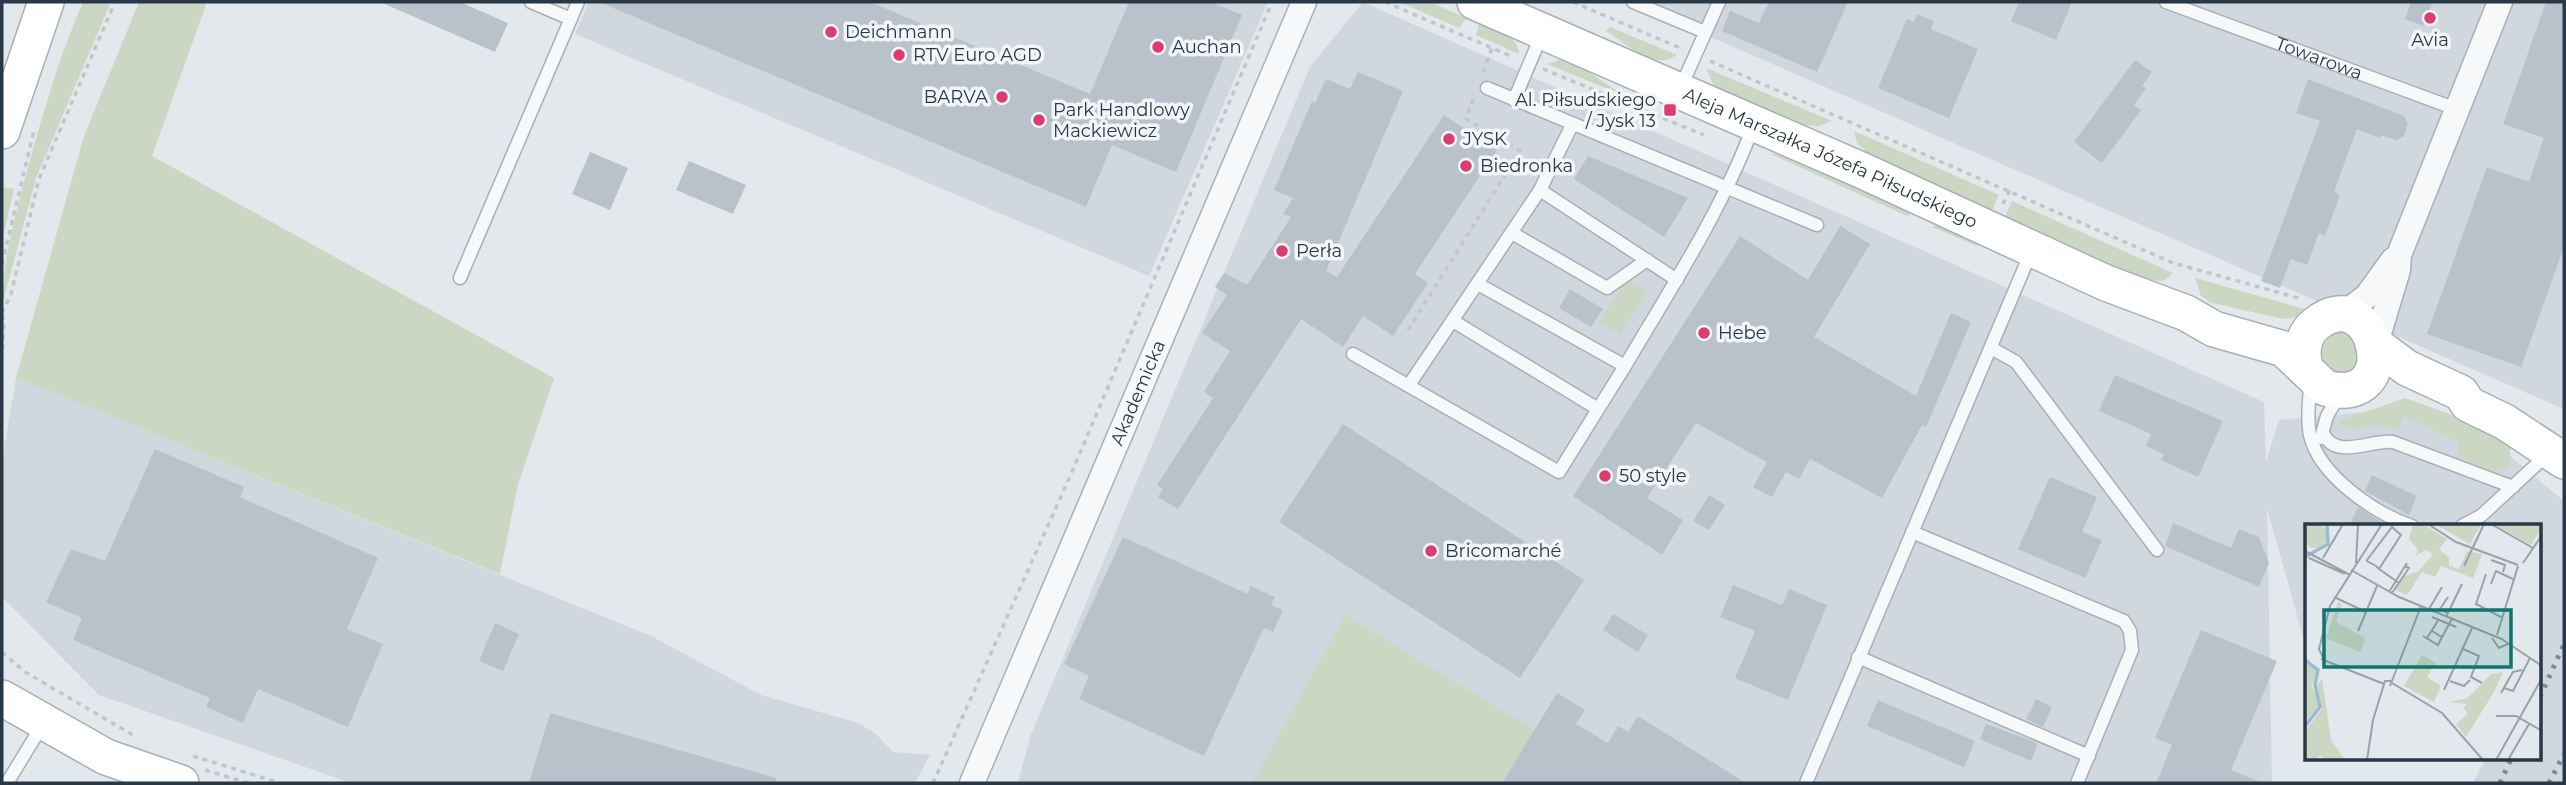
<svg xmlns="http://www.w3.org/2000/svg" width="2566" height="785" font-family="Montserrat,sans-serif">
<rect width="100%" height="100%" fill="#e3e8ec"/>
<!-- built -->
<path fill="#d0d7de" d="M589,2h679l-119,274 -574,-242z
M1363,2l901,400 2,60 13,-42 131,-12 93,42 61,51v282h-91l12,-24h55v-233h-233v113l-4,-2 -36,-129 5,275h-1254l12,-46 280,-670z
M1630,2h934v407z
M16,378l635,258 110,59 97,28 18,11 17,18 37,3 -15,28h-564l-252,-88 -97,-98v-135z"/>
<!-- green -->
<path fill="#cbd7c3" d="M83,2h28l-75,176 -34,128c0,-44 13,-89 24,-131 16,-59 33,-118 57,-173z
M139,2h68l-55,154 402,222 -36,106 -18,90 -484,-196 68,-242z
M1399,2h31l36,16 -7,10z
M1479,24c15,6 39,10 40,30l-43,-19z
M1610,27l67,28c-25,17 -50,-12 -71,-24z
M1560,60l21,7 44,29 -78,-32z
M1706,68l126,53 -13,5 -15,-1 -90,-39z
M1854,131l145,64 -7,16 -123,-57 -12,-11z
M1771,154l16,1 123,56 -1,6z
M2,187l12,2 -12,52z
M2012,201l161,72 -10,8 -19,-1 -139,-63z
M1939,224l39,18 -1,4 -45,-19z
M2195,278l106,30h14l36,-13 3,2 -52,20 -18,2 -72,-16 -11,-7z
M1627,280l20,12 -27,42 -21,-13z
M2340,331l12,3 9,13 -6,22 -15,6 -20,-11 1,-22z
M2405,398l72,26 33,22v20c-15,14 -38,-3 -53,-12l2,-11 -55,-27 -6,13 -21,-4 -27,4 -9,-5 -1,-3z
M1345,615l190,115 -33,53h-250z"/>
<!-- building -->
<path fill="#b9c2cb" d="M380,2h80l48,21 -13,29z
M599,2h271l220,92 39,-92h82l31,13 -66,157 -64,-27 -26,62z
M1769,2h79l-31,70 -95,-41 8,-20 29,12z
M2019,2h53l-16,38 -45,-19z
M2411,2h22l-10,24 -18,-7z
M2546,2h18v245l-43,120 -94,-33 60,-167 42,15 15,-44 -41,-14z
M1917,14l17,7 -3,8 47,20 -29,69 -71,-30 29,-69 7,3z
M2135,60l17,12 -10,14 4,2 -12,17 7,5 -39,53 -28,-21z
M1358,72l45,19 -77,180 11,6 107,-162 53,35 -82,124 13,9 -35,53 -30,-20 -20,31 -42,-28 -123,190 -20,-12 5,-8 -6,-4 56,-87 -9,-6 26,-41 -28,-18 25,-38 -12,-8 9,-14 23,12 44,-68 -8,-3 10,-16 -19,-8 38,-89 3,2 11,-24 24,10z
M2308,79l96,37 4,8 -4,12 -8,4 -15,-5 -1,3 -23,-9 -23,63 6,3 -15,41 -6,-3 -12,32 -16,-6 -11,29 -19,-7 59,-160 -24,-8z
M590,152l38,16 -18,42 -38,-16z
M1588,156l100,42 -24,39 -90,-58z
M689,161l57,24 -13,29 -57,-24z
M1840,226l30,18 -56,93 102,59 35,-83 20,9 -45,105 -4,-2 -40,73 -72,-39 -11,20 -13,-7 -14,25 -19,-10 14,-25 -71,-39 -49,75 36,22 -21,35 -89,-59 167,-260 68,44z
M1570,289l33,20 -12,18 -32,-19z
M2115,375l108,46 -25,56 -37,-17 3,-6 -18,-8 5,-12 -52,-23z
M1343,424l241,156 -64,98 -241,-156z
M155,449l89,38 -4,10 138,61 -31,71 36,15 -35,83 -90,-38 -15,34 -37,-16 4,-9 -137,-58 9,-22 -36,-16 25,-53 34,12z
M2372,475l45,21 -8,19 -44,-24z
M2050,477l47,20 -15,35 20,8 -17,38 -67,-29z
M1709,495l16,10 -16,25 -16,-9z
M2358,507l20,13 11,6h-40z
M2173,523l58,25 8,-19 20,8 10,26 -10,24 -94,-41z
M1123,537l125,57 3,-8 24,11 -4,8 12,5 -10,22 -9,-4 -60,128 -125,-57 10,-23 -25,-12z
M1733,585l49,20 7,-16 38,16 -39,95 -53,-22 20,-47 -35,-14z
M1613,614l35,21 -10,17 -35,-22z
M495,623l24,11 -16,37 -24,-10z
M2201,630l76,31 -46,109 32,13h-107l16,-38 -17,-7z
M1557,693l28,17 -9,14 32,19 10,-17 10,6 10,-16 108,67h-244z
M2036,699l16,8 -9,20 -17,-8z
M1878,700l97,41 -11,26 -97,-41z
M550,713l226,65 -1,5h-246z
M1986,724l49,18 2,4 -6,15 -51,-22z"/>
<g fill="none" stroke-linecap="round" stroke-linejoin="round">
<defs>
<g id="lane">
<path d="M531,2l40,17"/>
<path d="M1633,2l72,30"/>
<path id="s1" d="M2166,2l293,108"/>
<path d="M1487,88l330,137"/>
<path d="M1680,89l39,-87"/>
<path d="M1514,100l28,-66"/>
<path d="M1540,190l137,90"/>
<path d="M1512,233l95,55 40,-28"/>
<path d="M460,278l118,-276"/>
<path d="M1478,284l147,82c46,-78 96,-154 128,-239"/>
<path d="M1453,321l145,88"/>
<path d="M1991,348l25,14 141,188"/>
<path d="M1353,354l206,118 66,-106"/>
<path d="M2310,381c0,18 -4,36 0,54 9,41 66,79 102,91"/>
<path d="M1409,385l131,-195 32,-65"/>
<path d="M2323,433c13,28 48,6 70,9l120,45"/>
<path d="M2321,438l6,-22 13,-22"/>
<path d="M2462,526l20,-11 68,-63"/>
<path d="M1912,532l212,89 6,10 2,19 -55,133"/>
<path d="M1858,657l231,99"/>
<path d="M7,783l36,-59"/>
<path d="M1806,783l225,-531"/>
</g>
<g id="street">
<path d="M2341,316l26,-20 26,-36"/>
<path d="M2376,343l22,-73 1,-15 101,-253"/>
<path id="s2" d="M972,783l332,-781"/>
</g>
<g id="secondary">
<path id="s3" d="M1475,2l386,168 245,113 80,30 28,16 70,20 41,39c83,21 50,-111 -9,-64 -14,11 -15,27 -11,44"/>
<path d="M2,131l44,-129"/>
<path d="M2376,345l31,23 54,25 7,11 37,18 59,39"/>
<path d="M2,698l104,59 75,26"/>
</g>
</defs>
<!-- lane casing -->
<use href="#lane" stroke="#a7b0b7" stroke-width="15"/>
<!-- street casing -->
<use href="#street" stroke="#a7b0b7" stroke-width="27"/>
<!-- secondary casing -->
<use href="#secondary" stroke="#a7b0b7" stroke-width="38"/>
<!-- path -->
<path stroke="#c1c6cb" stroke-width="3.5" stroke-dasharray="5 5" stroke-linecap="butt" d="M1385,2l128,55
M1573,2l107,46
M1710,61l463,202 129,36
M1543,69l161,66
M1483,72l9,-24
M2003,204l7,-14
M2,264l32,-134
M2,313l9,-19 28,-115 76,-177
M2,315l2,7 -2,36
M1408,330l112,-179 -54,-32 8,-23
M2,652l23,20 108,63
M193,756l87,27
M205,770l43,13
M933,783l138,-309 201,-472"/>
<!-- lane -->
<use href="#lane" stroke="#f6f8fa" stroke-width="12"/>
<!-- street -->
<use href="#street" stroke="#f6f8fa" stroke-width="24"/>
<!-- secondary -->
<use href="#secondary" stroke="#fff" stroke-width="35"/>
<!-- rail -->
<path stroke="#7a8a97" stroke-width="5" stroke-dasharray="3.5 7" stroke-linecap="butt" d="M2540,697l24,-53
M2500,783l11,-24
M2549,783l15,-29"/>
</g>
<!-- markers -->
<g fill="#db3e6e" stroke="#f3f6f9" stroke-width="2.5">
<circle cx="2430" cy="18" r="7"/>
<circle cx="831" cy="32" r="7"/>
<circle cx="1158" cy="47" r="7"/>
<circle cx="899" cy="55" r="7"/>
<circle cx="1002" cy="97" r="7"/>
<rect x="1663" y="103" width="14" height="14" rx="3.5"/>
<circle cx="1039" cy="120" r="7"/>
<circle cx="1449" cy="139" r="7"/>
<circle cx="1466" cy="166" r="7"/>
<circle cx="1282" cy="251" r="7"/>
<circle cx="1704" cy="333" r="7"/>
<circle cx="1605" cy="476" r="7"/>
<circle cx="1431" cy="551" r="7"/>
</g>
<g text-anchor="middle" stroke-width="7" stroke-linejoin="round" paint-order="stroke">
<!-- poi labels -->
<g font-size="18" fill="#293846" stroke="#f3f6f9" text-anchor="start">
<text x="845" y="38">Deichmann</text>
<text x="2430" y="46" text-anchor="middle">Avia</text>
<text x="1172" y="53">Auchan</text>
<text x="913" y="61">RTV Euro AGD</text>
<text x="988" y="103" text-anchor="end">BARVA</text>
<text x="1656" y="106" text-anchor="end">Al. Piłsudskiego<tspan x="1656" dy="21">/ Jysk 13</tspan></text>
<text x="1053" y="116">Park Handlowy<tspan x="1053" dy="21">Mackiewicz</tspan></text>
<text x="1463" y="145">JYSK</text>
<text x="1480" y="172">Biedronka</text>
<text x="1296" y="257">Perła</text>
<text x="1718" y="339">Hebe</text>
<text x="1619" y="482">50 style</text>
<text x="1445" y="557">Bricomarché</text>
</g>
<!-- street labels -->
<g font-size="18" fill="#293846" stroke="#f3f6f9">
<text dy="6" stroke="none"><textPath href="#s1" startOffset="163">Towarowa</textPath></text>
<text dy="6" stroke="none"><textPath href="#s3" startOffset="388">Aleja Marszałka Józefa Piłsudskiego</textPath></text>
<text dy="6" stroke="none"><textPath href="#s2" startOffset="424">Akademicka</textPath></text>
</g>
</g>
<!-- overview -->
<g transform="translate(2305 524)">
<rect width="236" height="236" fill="#e3e8ec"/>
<path d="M-2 12a12 12 0 1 1 24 0a12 12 0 1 1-24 0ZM108,0h10l24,15 -8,10 10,9v8l10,3 8,-18 15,3 -9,24 -32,-12 -6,11 -13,-5 -15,23 -12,-5 9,-14 15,-5 14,-17 -7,-4 -11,6 3,-6 -9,-11zM130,0h46l-11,20zM189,0h47l1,2 -11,19zM33,78l4,2 -6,18 29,16 -4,14 -35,-14zM117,131l14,8 -9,14 14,9 -7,16 -30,-16zM0,139l14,9 -8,13 9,19 -15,18zM198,148l-9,20 -28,45 -10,-13 12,-10 -5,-6 4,-4 -18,-2 19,-4 23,-24zM17,154l9,62 14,20h-20l-5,-5 -4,5h-11l1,-30 16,-21 -5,-23z" fill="#cbd7c3"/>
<path fill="none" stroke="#9bbccf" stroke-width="3.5" d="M0,33l23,-13 -1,-20M0,136l13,10 -3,15 5,22 -15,19"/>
<path fill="none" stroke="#99a2aa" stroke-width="2" d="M123,0l28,18 62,23M186,0l42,24M0,27l45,24M4,34l36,16M18,34l20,-34M186,36l14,5 -2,7M51,39l2,-39M218,39l19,-28M159,42l20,-42M74,45l22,-34 -9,-8 -25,33v1l9,5 3,3 20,14M46,46l48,27 105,43M181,50l-10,30 27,14M186,60l5,-13 19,9M84,68l18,-29M87,69l17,-25 -4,-2M29,73l32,15M143,73l-8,12 8,4M124,85l13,-22M127,93l24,10M141,93l16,-33M53,107l19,-45M127,107l10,6 10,-18M192,111l21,-69M118,112l15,9 4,-8M122,114l12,-19M187,114l7,10 11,-5M198,116l39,26M158,125l16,7 -8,21 11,6M16,135l63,25M19,136l-5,-11 11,-43 52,-82M145,157l14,5 6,-6M87,159l50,30 41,47M85,162l31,-80M199,164l9,3 17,-33M139,166l28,-62M196,169l12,-21 9,-2M191,192h20l26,15M62,236l6,-40 12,-39h6M191,236l46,-82M203,236l21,-36"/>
<path fill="#0f766e" fill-opacity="0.15" stroke="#0f766e" stroke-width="3.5" d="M19,86h187v57h-187z"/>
<rect width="236" height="236" fill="none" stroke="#293846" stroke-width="3.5"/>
</g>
<!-- border -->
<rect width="2566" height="785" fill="none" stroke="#293846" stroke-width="7"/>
</svg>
